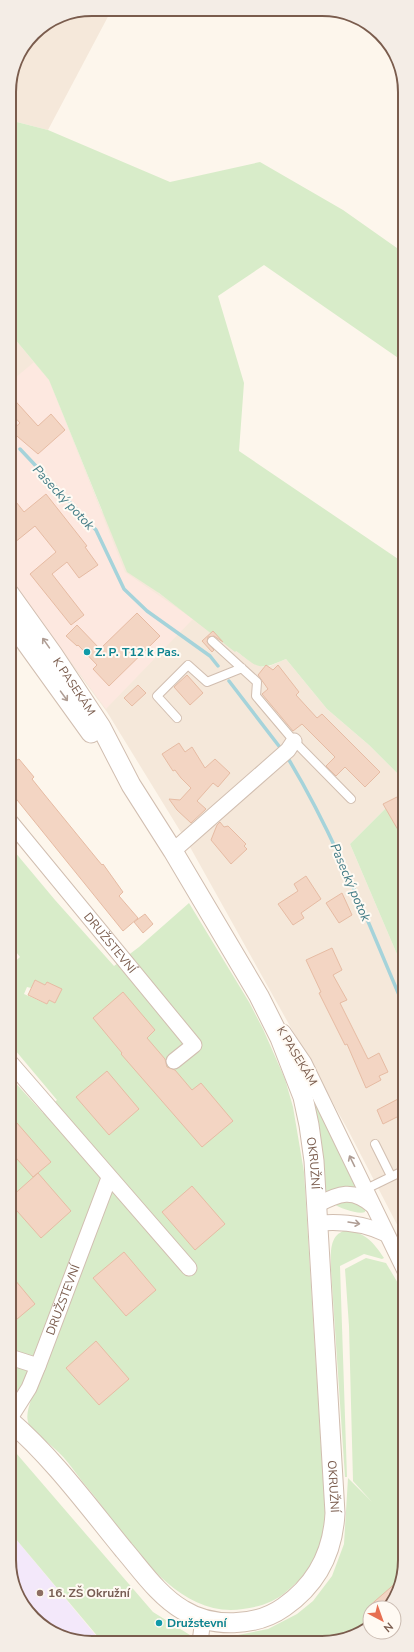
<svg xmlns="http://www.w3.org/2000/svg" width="414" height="1652" font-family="'Nunito Sans',sans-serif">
<rect width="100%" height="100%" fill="#fdf6ec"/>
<!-- residential -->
<path fill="#f5e8da" d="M92,9h20l-64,121 -39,-10v-33l6,-27 19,-27 27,-18z
M9,332l40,48 53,131 57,82 89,67 17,8 21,-9 41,50 42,36 36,36v8l-55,55 55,129v267l-57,-110 -158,-283 -83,-135 -98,-133z"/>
<!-- commercial -->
<path fill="#fde8e0" d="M34,362l15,18 76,192 68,47 -87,90 -97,-130v-196z"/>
<!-- education -->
<path fill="#f3e8fa" d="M10,1532l88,106 -3,3h-19l-46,-26 -20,-44z"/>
<!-- green -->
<path fill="#d8ecc9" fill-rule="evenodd" d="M9,120l39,10 122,52 90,-20 83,48 61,43v109l-140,-97 -46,31 26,87 -5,68 165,112 1,218 -36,-36 -42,-36 -41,-50c-28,12 -26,10 -50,-8l-1,1 -76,-59 -32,-21 -78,-192 -40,-48z
M405,789v184l-55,-129z
M9,845l46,55 59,66 25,-19 50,-44 60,99 14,27 22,50 8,28 11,65 21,340c-2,34 -11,57 -38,79 -12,11 -28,16 -44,18 -71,11 -118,-77 -157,-123 -10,-12 -19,-27 -31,-37 -8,-8 -18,-12 -25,-22 -5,-9 -2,-18 1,-27l-17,-4 -4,3v-322l33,36 14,-13 -47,-56v-78l10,-9 -10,-13zM35,980l10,5 2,-3 14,8 -6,13 -6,-3 -2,4 -23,-10 3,-7 4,1z
M312,1093l48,95 -35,4 -5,-62z
M350,1199l15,9v4c-6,3 -26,-4 -31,-8z
M347,1230c19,3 27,13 37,28l-2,1 -18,-5 -24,12 7,211h-2l-14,-207c0,-16 -3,-36 16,-40z
M366,1258l20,5 19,32v270l-18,43h-17v18l-11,8 -26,8 -238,-1 4,-3 -89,-106v-86l143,166 45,28 35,-4 35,-7 29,-15 16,-13 19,-25 12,-32 4,-66 24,24 -19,-21 -4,-155 -4,-57z"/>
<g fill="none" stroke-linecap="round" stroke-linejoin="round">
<!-- stream -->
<path stroke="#a5d3da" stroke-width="3.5" d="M20,449l76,81 28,59 23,22 63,45 8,10
M229,681l53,69
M289,760c47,78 80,165 116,249"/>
</g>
<!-- building -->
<path fill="#f3d5c3" stroke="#e6bba3" d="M9,394l29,32 13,-12 14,16 -27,24 -27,-23 9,-8 -11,-12z
M9,493l15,19 22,-18 41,52 -2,1 13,18 -19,13 -12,-16 -15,12 32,41 -13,10 -41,-51 26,-22 -21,-26 -26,21z
M137,613l23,23 -51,50 -16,-17 4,-4 -19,-20 -1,1 -11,-10 11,-11 23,24z
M213,631l10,11 -9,-6 -6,1 -1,5 7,8 -2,2 -10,-11z
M266,665l7,5 5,-5 21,27 -3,3 21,23 5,-4 58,58 -15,15 -20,-20 -9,9 -10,-10 9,-9 -33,-33 -9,7 -31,-37 6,-5 -10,-14z
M187,675l16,18 -13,12 -16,-18z
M138,685l8,8 -14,13 -8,-8z
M179,743l6,9 7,-5 13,21 10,-9 15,14 -12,14 -5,-4 -16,18 9,8 -15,14 -14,-13 -8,-11 11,1 11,-12 -10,-10 -6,-8 -2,1 -11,-17z
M9,751l8,9 2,-1 15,18 -2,2 12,15 53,65 5,6 1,-1 20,28 -4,4 19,22 -15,13 -114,-141z
M405,793v49l-22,-38z
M220,822l4,5 4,-1 18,18 -2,2 3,3 -16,15 -20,-24 6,-15z
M306,876l15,23 -20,14 3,5 -11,7 -15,-21 20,-13 -4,-7z
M342,893l10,22 -13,8 -13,-20z
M145,914l8,10 -10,9 -9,-11z
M332,948l10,22 -9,5 14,25 -7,3 28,56 11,-6 9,19 -9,4 2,4 -15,8 -19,-44 -2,1 -26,-52 2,-1 -15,-32z
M35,980l10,5 2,-3 15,7 -7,14 -6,-3 -2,4 -19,-9z
M123,992l32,38 -8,8 18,21 2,8 8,3 17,20 9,-7 32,38 -31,26 -81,-93 1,-1 -29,-35z
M107,1071l32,38 -30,26 -33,-38z
M398,1099l7,14 -22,11 -6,-14z
M10,1115l41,47 -18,15 -23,-26z
M38,1173l33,38 -30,27 -31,-35v-5z
M192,1186l33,38 -30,26 -33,-38z
M124,1252l32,38 -30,26 -33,-38z
M10,1274l25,30 -25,21z
M96,1341l33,38 -30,26 -33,-37z
M398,1581l-11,27h-20z"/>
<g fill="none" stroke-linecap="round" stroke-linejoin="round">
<defs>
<path id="service" d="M212,641l45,41 -1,14 38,45 57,58
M177,718l-20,-22 31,-31 19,17 35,-14
M375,1144l16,32
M366,1189l39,-19"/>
<g id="minor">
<path id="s1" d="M9,820l185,225 -20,16"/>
<path d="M173,851l115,-101 6,-9"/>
<path d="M283,1032l21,31 101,208"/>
<path d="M10,1062l179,206"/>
<path d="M317,1205c22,-12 36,-17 56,1"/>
<path d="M319,1223c24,-2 45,0 67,11"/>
<path d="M10,1357l28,9"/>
<path id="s2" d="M10,1418l19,-30 9,-22 71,-188"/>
<path d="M200,1642l3,-23"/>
</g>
<g id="tertiary">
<path id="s3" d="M9,593l43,60 49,74 30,58 42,66 86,145 21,42 23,59 6,28 5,36 21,352c-2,40 -18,71 -51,94 -28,20 -72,21 -101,3 -24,-14 -41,-39 -59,-60 -36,-44 -71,-92 -114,-129"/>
<path d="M9,619l82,114"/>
</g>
</defs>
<!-- service casing -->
<use href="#service" stroke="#d1beb0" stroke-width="10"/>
<!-- minor casing -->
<use href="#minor" stroke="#d1beb0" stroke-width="17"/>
<!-- tertiary casing -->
<use href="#tertiary" stroke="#d1beb0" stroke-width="21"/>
<!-- service -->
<use href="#service" stroke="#fff" stroke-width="8"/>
<!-- minor -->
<use href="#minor" stroke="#fff" stroke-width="15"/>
<!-- tertiary -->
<use href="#tertiary" stroke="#fff" stroke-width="19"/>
</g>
<!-- one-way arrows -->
<defs><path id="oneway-shaft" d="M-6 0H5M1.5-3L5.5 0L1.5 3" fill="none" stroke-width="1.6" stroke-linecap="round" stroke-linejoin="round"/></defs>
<g stroke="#af9d94">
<use href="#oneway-shaft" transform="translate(46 643) rotate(-125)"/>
<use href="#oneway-shaft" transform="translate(64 696) rotate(54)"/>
<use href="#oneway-shaft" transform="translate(352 1161) rotate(-116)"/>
<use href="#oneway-shaft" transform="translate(354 1223) rotate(9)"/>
</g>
<!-- markers -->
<g fill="#0f9aa8" stroke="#fffaf3" stroke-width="1.5">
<circle cx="87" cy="652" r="4"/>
<circle cx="159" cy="1623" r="4"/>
</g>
<circle fill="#8d6e63" stroke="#fffaf3" stroke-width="1.5" cx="40" cy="1593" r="4"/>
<g text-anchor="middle" stroke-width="4" stroke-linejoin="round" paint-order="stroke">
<!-- culture labels -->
<g font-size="12" font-weight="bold" fill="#0d838f" stroke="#fffaf3" text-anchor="start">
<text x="95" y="656">Z. P. T12 k Pas.</text>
<text x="167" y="1627">Družstevní</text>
</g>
<!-- street labels -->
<g font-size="12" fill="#7a5c4d" stroke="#fffaf3">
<text dy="4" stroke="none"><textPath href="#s3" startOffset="114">K PASEKÁM</textPath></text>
<text dy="4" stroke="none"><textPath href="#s1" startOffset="159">DRUŽSTEVNÍ</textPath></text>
<text transform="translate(297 1056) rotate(59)" y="4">K PASEKÁM</text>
<text dy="4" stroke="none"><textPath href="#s3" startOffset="652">OKRUŽNÍ</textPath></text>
<text dy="4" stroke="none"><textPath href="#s2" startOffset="130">DRUŽSTEVNÍ</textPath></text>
<text dy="4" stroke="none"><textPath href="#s3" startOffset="976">OKRUŽNÍ</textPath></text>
</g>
<!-- education labels -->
<g font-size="12" font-weight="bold" fill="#785e54" stroke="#fffaf3" text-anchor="start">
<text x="48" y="1597">16. ZŠ Okružní</text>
</g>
<!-- water labels -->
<g font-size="13" font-style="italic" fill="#437c86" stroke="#fffaf3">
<text transform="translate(64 497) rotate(47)" y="5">Pasecký potok</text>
<text transform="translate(351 882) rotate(67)" y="5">Pasecký potok</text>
</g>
</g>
<!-- crop -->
<path d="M0 0H414V1652H0ZM92 16H322A76 76 0 0 1 398 92V1560A76 76 0 0 1 322 1636H92A76 76 0 0 1 16 1560V92A76 76 0 0 1 92 16Z" fill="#f4ede6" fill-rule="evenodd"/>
<path fill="none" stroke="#7a5c4d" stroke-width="2" d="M92 16H322A76 76 0 0 1 398 92V1560A76 76 0 0 1 322 1636H92A76 76 0 0 1 16 1560V92A76 76 0 0 1 92 16Z"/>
<!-- north arrow -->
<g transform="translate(382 1620) rotate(139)"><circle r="19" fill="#fffaf3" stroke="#cabbb1"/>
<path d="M0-3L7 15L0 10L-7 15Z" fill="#e76f51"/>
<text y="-6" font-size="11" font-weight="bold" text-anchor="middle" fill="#7a5c4d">N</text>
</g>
</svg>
